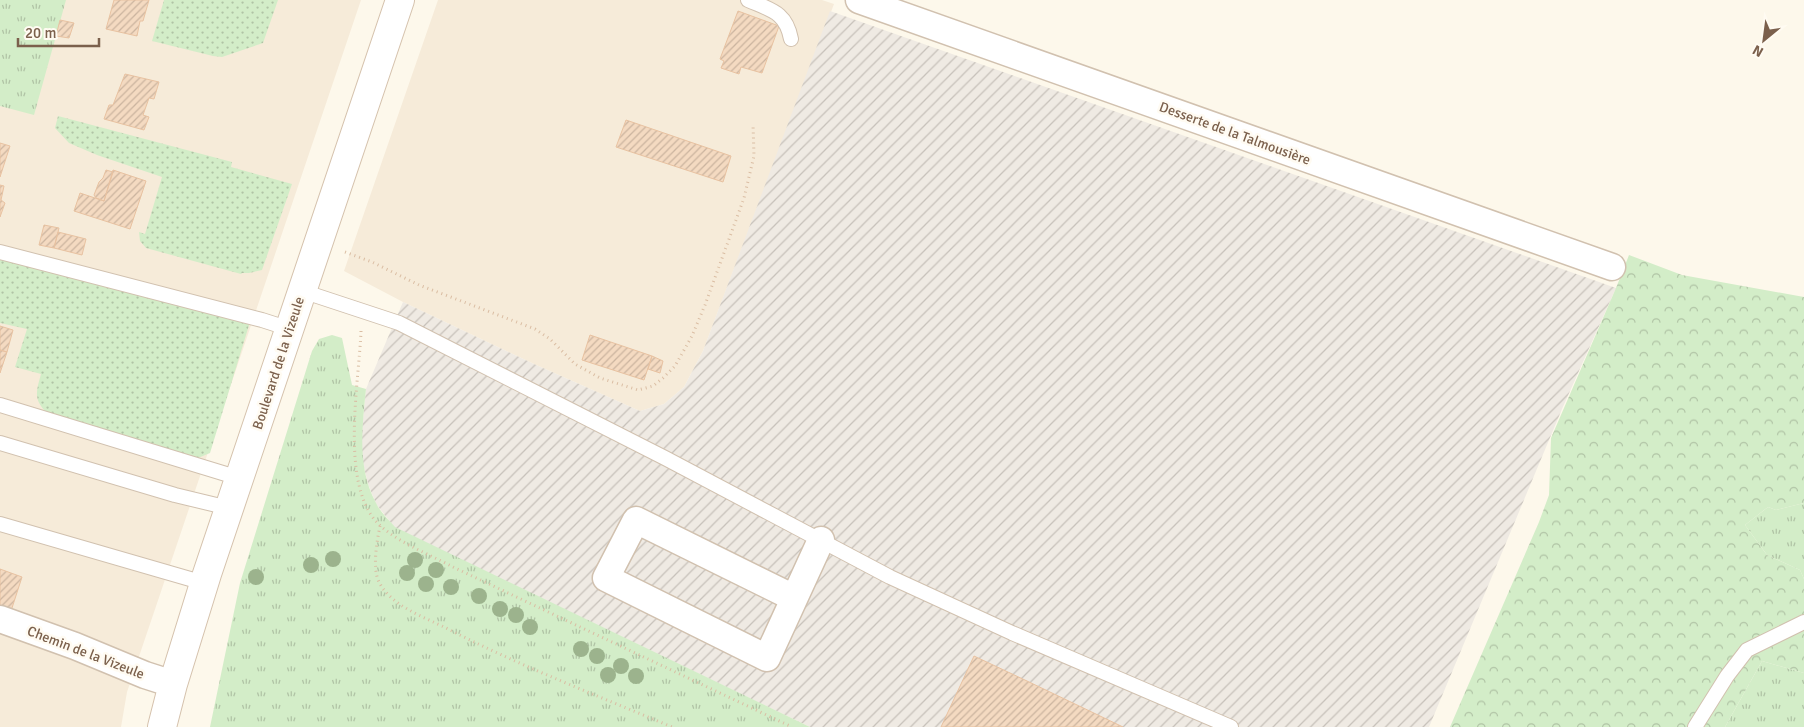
<svg xmlns="http://www.w3.org/2000/svg" width="1804" height="727" font-family="Signika,sans-serif">
<defs>
<pattern id="industrial-furrows" width="10" height="10" patternUnits="userSpaceOnUse" patternTransform="scale(1.25)"><rect width="10" height="10" fill="#efeae3"/><path d="M-1 1l2-2M0 10L10 0M9 11l2-2" fill="none" stroke="#c7c1ba"/></pattern>
<pattern id="grass-tufts" width="24" height="20" patternUnits="userSpaceOnUse" patternTransform="scale(1.25)"><rect width="24" height="20" fill="#d3edc8"/><path d="M3 7l-1-3M5 7V3M7 7l1-3M15 17l-1-3M17 17v-4M19 17l1-3" fill="none" stroke="#b0c3a5"/></pattern>
<pattern id="forest-crowns" width="20" height="18" patternUnits="userSpaceOnUse" patternTransform="scale(1.25)"><rect width="20" height="18" fill="#d3edc8"/><path d="M2 6a3 3 0 1 1 6 0M12 15a3 3 0 1 1 6 0" fill="none" stroke="#b0c3a5"/></pattern>
<pattern id="garden-dots" width="8" height="8" patternUnits="userSpaceOnUse" patternTransform="scale(1.25)"><rect width="8" height="8" fill="#d3edc8"/><path d="M2 2h.1M6 6h.1" fill="none" stroke="#b0c3a5" stroke-width="1.8" stroke-linecap="round"/></pattern>
<pattern id="building-hatch" width="6" height="6" patternUnits="userSpaceOnUse" patternTransform="scale(1.25)"><rect width="6" height="6" fill="#f4dac1"/><path d="M-1 1l2-2M0 6l6-6M5 7l2-2" fill="none" stroke="#cbb49f"/></pattern>
</defs>
<rect width="100%" height="100%" fill="#fdf8eb"/>
<!-- residential -->
<path fill="#f6ebd9" d="M0,0h361l-234,692 -6,35h-121z
M438,0h384l12,4 -131,347 -19,36 -20,17 -24,7 -106,-47 -131,-62 -59,-31z"/>
<!-- industrial -->
<path fill="url(#industrial-furrows)" d="M830,11l786,277 -54,121 -133,318h-619l-415,-199 -19,-24 -8,-20 -5,-21 -2,-25 5,-49 37,-87 131,62 106,47 24,-7 20,-17 19,-36z"/>
<!-- grass -->
<path fill="url(#grass-tufts)" d="M0,0h66l-32,115 -34,-9z
M332,335l10,3 10,47 14,4c-4,39 -9,79 10,114 4,9 13,17 19,24l415,200h-600l30,-144 72,-232 7,-12z
M1804,503v76l-4,-9 -33,-15 -22,-30 23,-18 8,3z
M1762,661l42,12v54h-79z"/>
<!-- forest -->
<path fill="url(#forest-crowns)" d="M1629,255l53,20 122,22v206l-28,7 -8,-3 -23,18 22,30 33,15 4,9v94l-42,-12 -37,66h-275l89,-205 10,-27 2,-57 65,-150z"/>
<!-- garden -->
<path fill="url(#garden-dots)" d="M164,0h114l-15,43 -41,14 -9,-1 -61,-15z
M58,116l174,46 -1,5 61,17 -30,86 -13,3h-7l-1,1 -95,-26 -6,-7 -1,-9 6,2 17,-57 -65,-22 -28,-12 -14,-15z
M0,259l250,63 -40,131 -12,5 -150,-44c-15,-14 -12,-22 -7,-40l-26,-7 12,-38 -27,-6z"/>
<!-- building -->
<path fill="url(#building-hatch)" stroke="#e8c2a1" d="M114,0h35l-6,21h-3l-3,15 -31,-7z
M738,11l41,15 -17,47 -21,-6 -2,7 -18,-6 3,-7 -4,-2z
M60,20l14,3 -5,15 -13,-2z
M125,74l34,8 -5,17 -5,-1 -6,17 6,2 -5,13 -40,-11 5,-14h4z
M626,120l105,36 -8,26 -107,-35z
M0,143l10,3 -10,31z
M106,170l7,2 -9,29 -8,-3 -2,-3 5,-13 4,-4z
M113,170l33,11 -16,48 -56,-18 6,-18 24,8z
M0,185l4,1 -3,14 4,3 -5,14z
M44,225l15,3 -5,20 -15,-3z
M58,232l28,7 -4,16 -28,-7z
M0,326l13,4 -6,22 -7,-2z
M590,335l62,21 -8,24 -62,-20z
M0,350l7,2 -7,21z
M652,356l11,5 -3,12 -12,-4z
M0,569l22,8 -11,34 -11,-3z
M974,656l53,25 96,46h-182z"/>
<g fill="none" stroke-linecap="round" stroke-linejoin="round">
<defs>
<path id="lane" d="M748,0c23,10 38,12 43,39
M0,252l262,68 28,9
M302,291l97,32 266,135 225,119 122,56 219,94
M0,405l239,73
M0,443l175,52 54,13
M0,524l204,59
M1695,727l32,-51 20,-26 57,-28"/>
<path id="street" d="M859,0l753,267
M794,598l-158,-78 -30,58 161,80 54,-118
M0,619l75,27 70,29 28,9"/>
<path id="secondary" d="M162,727l11,-43 34,-110 193,-574"/>
</defs>
<!-- lane casing -->
<use href="#lane" stroke="#d1c1af" stroke-width="16"/>
<!-- street casing -->
<use href="#street" stroke="#d1c1af" stroke-width="29"/>
<!-- secondary casing -->
<use href="#secondary" stroke="#d5c2ad" stroke-width="30"/>
<!-- path -->
<path stroke="#dabda3" stroke-width="3" stroke-dasharray="1 4" stroke-linecap="butt" d="M345,252l27,10 47,23 116,44 15,10 25,25 25,14 38,12 15,-4 10,-8 12,-12 17,-30 13,-31 39,-107 10,-42 -1,-32
M361,331c-2,51 -20,146 13,188 17,21 55,35 79,48l339,160
M380,526c-3,15 -8,42 -1,56 12,24 45,35 67,46 74,38 150,67 226,99"/>
<!-- lane -->
<use href="#lane" stroke="#fff" stroke-width="14"/>
<!-- street -->
<use href="#street" stroke="#fff" stroke-width="26"/>
<!-- secondary -->
<use href="#secondary" stroke="#fff" stroke-width="28"/>
</g>
<!-- trees -->
<g fill="#9cb38d">
<circle cx="333" cy="559" r="8"/>
<circle cx="415" cy="560" r="8"/>
<circle cx="311" cy="565" r="8"/>
<circle cx="436" cy="570" r="8"/>
<circle cx="407" cy="573" r="8"/>
<circle cx="256" cy="577" r="8"/>
<circle cx="426" cy="584" r="8"/>
<circle cx="451" cy="587" r="8"/>
<circle cx="479" cy="596" r="8"/>
<circle cx="500" cy="609" r="8"/>
<circle cx="516" cy="615" r="8"/>
<circle cx="530" cy="627" r="8"/>
<circle cx="581" cy="649" r="8"/>
<circle cx="597" cy="656" r="8"/>
<circle cx="621" cy="666" r="8"/>
<circle cx="608" cy="675" r="8"/>
<circle cx="636" cy="676" r="8"/>
</g>
<g text-anchor="middle" stroke-width="5" stroke-linejoin="round" paint-order="stroke">
<!-- street labels -->
<g font-size="14" fill="#7b604c" stroke="#fffbf2">
<text transform="translate(1235 133) rotate(20)" y="5">Desserte de la Talmousière</text>
<text transform="translate(278 363) rotate(-72)" y="5">Boulevard de la Vizeule</text>
<text transform="translate(86 652) rotate(21)" y="5">Chemin de la Vizeule</text>
</g>
</g>
<!-- north arrow -->
<g transform="translate(1764 40) rotate(209)" stroke="#fffbf2" stroke-width="4" paint-order="stroke">
<path d="M0-4L9 19L0 12L-9 19Z" fill="#7b604c"/>
<text y="-8" font-size="14" font-weight="bold" text-anchor="middle" fill="#7b604c">N</text>
</g>
<!-- scale -->
<path d="M18 38v8h81v-8" fill="none" stroke="#7b604c" stroke-width="2.5"/>
<text x="25" y="38" font-size="15" fill="#7b604c" stroke="#fffbf2" stroke-width="4" paint-order="stroke">20 m</text>
</svg>
